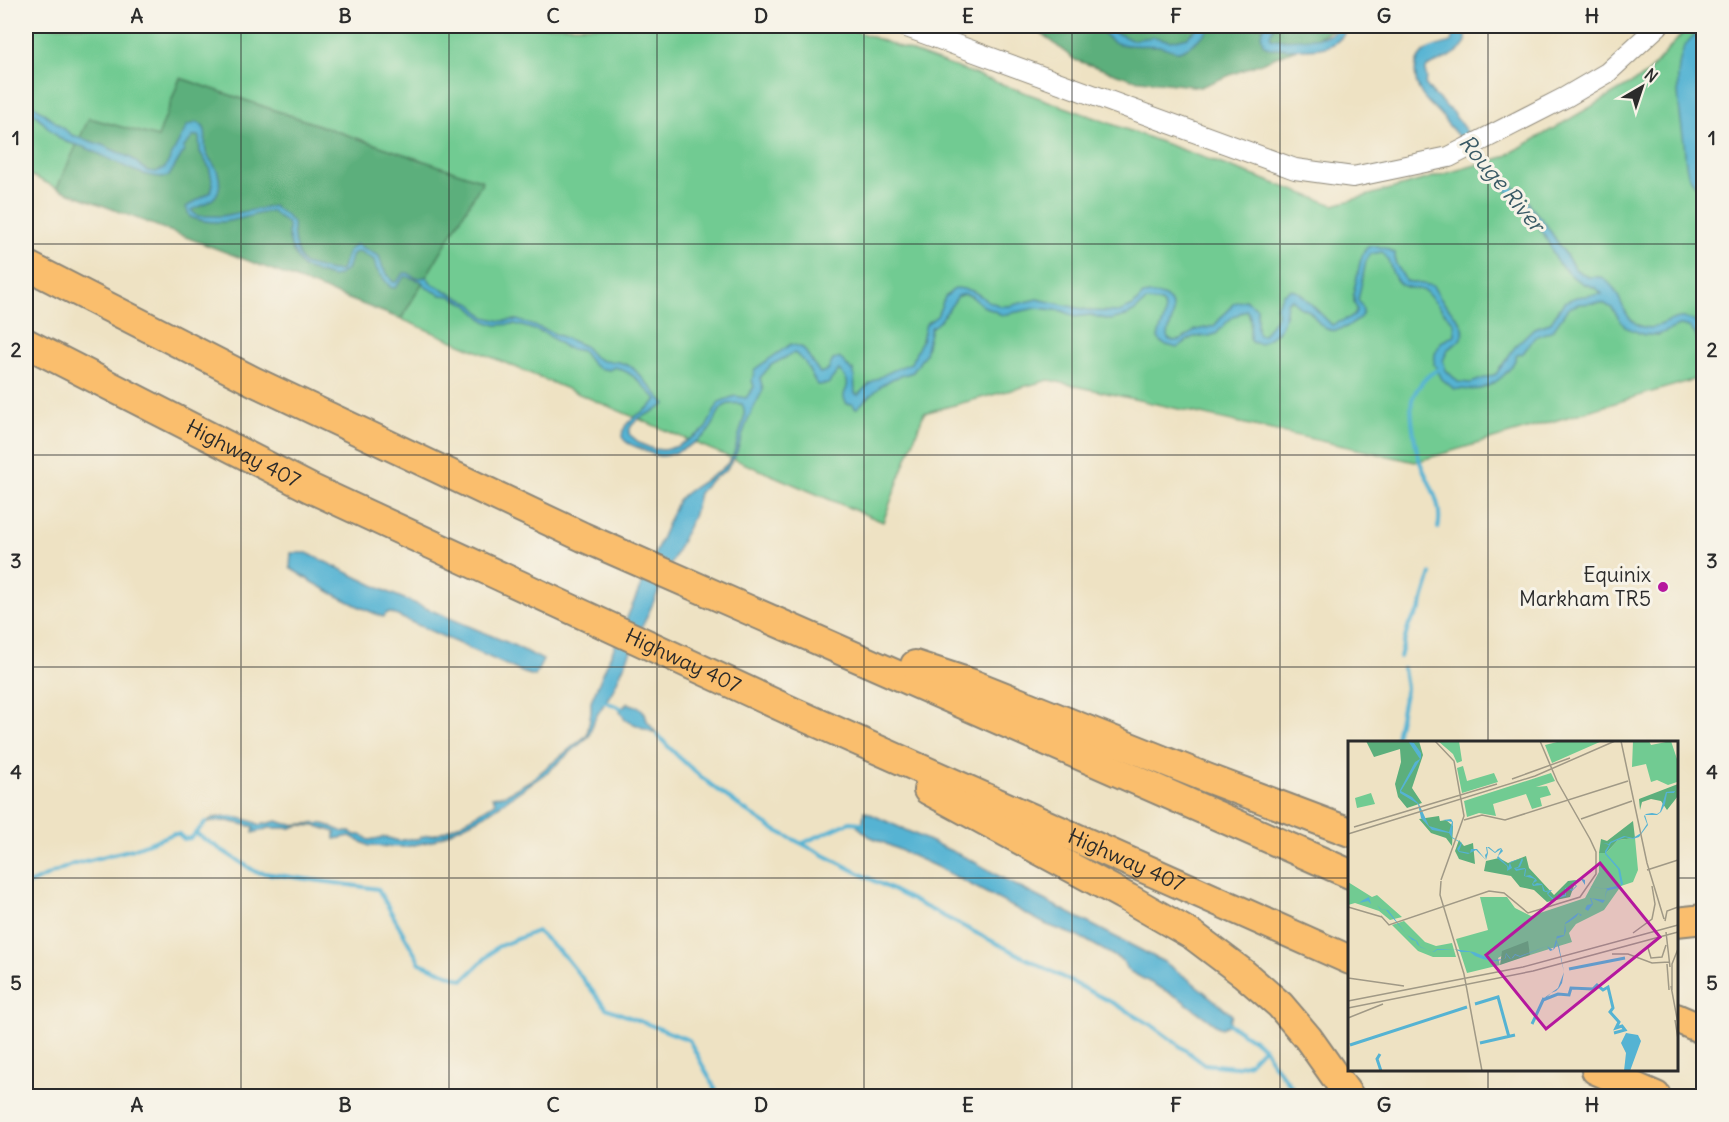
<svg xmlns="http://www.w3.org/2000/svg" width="1729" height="1122" font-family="Delius,sans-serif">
<rect width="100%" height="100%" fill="#f7f3e8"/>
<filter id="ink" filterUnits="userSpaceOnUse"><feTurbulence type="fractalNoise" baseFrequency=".0167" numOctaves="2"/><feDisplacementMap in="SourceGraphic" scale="12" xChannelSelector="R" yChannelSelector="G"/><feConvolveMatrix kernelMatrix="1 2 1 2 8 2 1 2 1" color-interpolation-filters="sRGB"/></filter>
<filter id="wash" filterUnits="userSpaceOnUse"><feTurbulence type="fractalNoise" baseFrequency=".008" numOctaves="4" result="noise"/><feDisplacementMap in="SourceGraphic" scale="24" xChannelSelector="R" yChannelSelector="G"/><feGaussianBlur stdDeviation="1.35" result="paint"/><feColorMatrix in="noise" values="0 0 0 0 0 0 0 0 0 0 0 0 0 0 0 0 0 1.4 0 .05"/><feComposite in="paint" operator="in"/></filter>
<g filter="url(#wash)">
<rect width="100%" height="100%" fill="#eee2c3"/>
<!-- green -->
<path fill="#71cb92" stroke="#4e7b5e" stroke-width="1.5" d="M26,26h816l492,179 170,-48 142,-82 43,-49h14v351l-288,85 -366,-82 -125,33 -41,109 -482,-203 81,-138 -302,-103 -22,60 -68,-19 -33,69 -31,-15z"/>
<!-- forest -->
<path fill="#5caf7c" stroke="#446d54" stroke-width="1.5" d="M1032,26h307l-40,22 -99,39 -68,-8 -57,-19z
M180,78l303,103 -82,138 -344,-131 32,-70 69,19z"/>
<!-- water -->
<path fill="#55b3d3" stroke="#406f7f" stroke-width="1.5" d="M1101,26h10l-1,4 21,10 23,-3 17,4 17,-4 11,-11h12c-3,7 -25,25 -33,25 -6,0 -13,-4 -19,-5 -20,-3 -51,7 -58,-20z
M1264,26h10l-4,9 1,3c10,3 48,1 58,-3 11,-5 7,-10 21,-9 -5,7 -9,14 -17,18 -14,8 -46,4 -64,4l-6,-4 -2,-10z
M1448,26h13c19,23 -18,33 -34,41l-2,5 2,6 -2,6 7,9 20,19 43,58 32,29 4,8 14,16 30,46 13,8h14c5,4 10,8 13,13 8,14 11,32 28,37 20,6 37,-26 60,3v21l-8,-17 -6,-7 -8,-2 -23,10h-14l-19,-8 -13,-19 -9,-5h-8l-16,1 -11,4 -15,22 -18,7 -12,16 -6,2c-5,15 -19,28 -34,33 -8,3 -20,1 -29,1l-12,-10 -8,-15 1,-10 6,-12 14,-7 -1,-12 -29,-32c-9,-4 -19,-1 -27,-9 -8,-9 -7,-23 -16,-30l-11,2 -5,7 -8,39c2,4 6,7 5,12 -3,11 -27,22 -36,17 -9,-3 -10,-11 -17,-17 -3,-3 -9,-3 -12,-6 -2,-3 -4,-5 -6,-7l-5,4c-2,23 -6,29 -27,41l-9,-2c-4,-10 4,-23 -5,-32l-15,8 -15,16 -7,2 -16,1 -16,11 -14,-4 -5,-6c2,-13 13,-25 3,-36l-15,-1 -11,10 -9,5 -16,4 -20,-5 -15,2 -12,-6 -26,-3 -35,7 -19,-9 -12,-10 -6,-2 -7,2 -17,24 -10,8 -6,26 -12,18 -21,7 -10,6 -25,23h-2l-2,-4h-6c-11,-15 12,-14 -8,-34l-11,14 -11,1 -13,-24 -10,-8 -23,12 -11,13 3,12 -15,29 -13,38 -9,13 -16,11 -11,12 -5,21 -82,178 -17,26 -6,18 -40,35 -64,44 -53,26 -27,6 -36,-1 -19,-10 -15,3v-7l-18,-6 -18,-1 -8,3h-22l-16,5 1,-6 -3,-1 -24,-5 -21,1c13,-9 40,-5 54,3l17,-4c15,8 33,-1 50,4 9,3 13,8 23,7l5,3h7l7,5 16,-3 14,4 9,-2h11c5,-5 11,-3 17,-5 22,-7 41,-20 60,-32l-4,-5 13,-2 26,-15 56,-45 4,-23v-11l87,-201c14,-15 44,-26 53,-41 5,-7 6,-19 9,-27 3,-10 7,-19 2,-28 -29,-4 -21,15 -35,29 -7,8 -34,23 -45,23 -7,0 -15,-4 -21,-7 -8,-4 -15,-5 -19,-12 1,-21 26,-23 35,-38 -18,-14 -17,-23 -42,-32l-6,3 -11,-2 -6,-4 -10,-13 -16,-3 -21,-15 -30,-9 -19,1 -11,-4 -17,-16 -18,-9 -9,-1 -14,-7 -6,-7 -16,-5 -10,12 -5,-1 -14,-18 -2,-9 -15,-9 -7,3 -5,16c-4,2 -10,7 -14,7 -5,0 -22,-8 -30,-9 -10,-15 -16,-26 -15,-44l-17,-13c-32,6 -48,18 -81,6l-4,-10 25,-15 2,-8 -4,-17 -9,-15 -1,-16h-5l-10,11v4l-15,25c-25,6 -60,-19 -83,-28 -7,-3 -15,-4 -22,-7 -15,-9 -24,-25 -38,-34v-8l46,36 30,10 29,13 16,13 9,1 9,-4 22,-42 10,-4c14,7 6,18 9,30 2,7 10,13 12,21 7,25 -9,29 -27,37l6,6h25l51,-10 11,8 9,8c0,13 2,31 11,42l27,7h10l7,-20 8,-7 23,12 4,12 10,14h3l8,-9h4l8,5 11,-1 5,7 40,20 13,13 16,4 16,-1 29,10 38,16 10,11 9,4 16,1 13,5 34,37c-10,9 -37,13 -37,30l12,10 12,5 11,1 14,-4 27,-16 14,-28 16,-6 11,2 8,-11 -2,-7 3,-11 36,-25 12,4 17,25 8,-3 5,-10 7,-2 11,12h3l1,23 3,2c15,-17 33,-24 53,-32l11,-23 4,-16 11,-8 8,-19 8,-7 5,-2 15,3 17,11 11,4h8l28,-7 55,12 27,1 14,-6 10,-11c15,-3 32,1 30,20 -1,9 -6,15 -5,24l5,2 8,-1 15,-10 18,-4 20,-23 11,-3 12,8v22l2,5h4l14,-19v-11l6,-11 9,-5 8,4 32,32 22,-9 3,-7c-7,-13 -2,-22 1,-36 4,-27 10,-35 37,-20v9l11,19 27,5c3,5 6,11 10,16 15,18 35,30 5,47l-5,12 3,9 12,12 13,1 25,-9 21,-30 17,-16 16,-5 14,-21 12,-5 26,-3 -6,-6 -12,-4 -10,-6 -16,-15 -14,-29 -17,-22 -31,-32 -50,-58c-6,-13 -11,-11 -19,-21 -13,-13 -18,-40 0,-51 7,-4 16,-5 24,-8 3,-6 1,-11 -3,-16z
M1695,35l8,1v156c-5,-4 -12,-11 -15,-18 -3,-9 -3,-22 -4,-32 -4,-28 -16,-89 11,-107z
M291,553h16l83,40 121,51 32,16 -8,16 -11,-3 -133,-60h-4l-4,4c-32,-13 -64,-30 -93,-49z
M627,703l12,4 6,6 2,8 10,13 -32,-14 -5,-9z
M864,811l107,49 40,23 153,79 27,19 41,34 -3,9 -7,4 -5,-2 -38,-28 -52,-28 -4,-9 -39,-22 -39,-15 -108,-57 -68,-31 -12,-10 6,-5z"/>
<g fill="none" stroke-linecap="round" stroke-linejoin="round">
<!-- stream -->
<path stroke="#55b3d3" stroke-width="4" d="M1437,370c-10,5 -20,17 -24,27 -5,11 3,53 7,65 8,21 24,42 18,66
M1400,657l9,-33 11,-14 11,-36
M606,702l15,6
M657,734c30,36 77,69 116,95l342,175 38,22 51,38 31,3 14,-4 15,-16
M1395,742l11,-54 -3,-19
M195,833l61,39 122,17 42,74 43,17 34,-33 40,-16 29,27 40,50 83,32 30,56
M803,843l47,-21 11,1
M26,885l45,-20 62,-16 40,-15h6l5,5 7,-1 15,-16
M1229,1024l35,23 8,15 27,34"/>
</g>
</g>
<g filter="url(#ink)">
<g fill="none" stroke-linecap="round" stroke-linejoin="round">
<defs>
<path id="tertiary" d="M904,26l391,143 58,8 96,-20 117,-60 41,-24 51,-47"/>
<g id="motorway">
<path d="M26,265l229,117 328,155 767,337"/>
<path id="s1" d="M26,343l284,145 481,223 559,249"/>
<path d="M915,665l55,18 237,95 143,54"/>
<path d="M928,790l200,108 66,38 49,37 37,32 28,33 41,58"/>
<path d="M1676,922l28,-3"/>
<path d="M1676,1018l28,12"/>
<path d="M1596,1070l60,26"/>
</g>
</defs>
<!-- tertiary casing -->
<use href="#tertiary" stroke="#8c8677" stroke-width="22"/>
<!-- motorway casing -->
<use href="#motorway" stroke="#8c8677" stroke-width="32"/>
<!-- tertiary -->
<use href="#tertiary" stroke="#fff" stroke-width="20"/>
<!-- motorway -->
<use href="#motorway" stroke="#fabe6d" stroke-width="28"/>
</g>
</g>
<!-- grid -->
<path fill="none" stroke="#2b2b2b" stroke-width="1.5" stroke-opacity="0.55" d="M241,26v1070M449,26v1070M657,26v1070M864,26v1070M1072,26v1070M1280,26v1070M1488,26v716M26,244h1678M26,455h1678M26,667h1678M26,878h1324M1676,878h28M1488,1070v26"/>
<!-- markers -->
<circle fill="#b5179e" stroke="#f7f3e8" stroke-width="2" cx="1663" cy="587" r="6"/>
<g text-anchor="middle" stroke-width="6" stroke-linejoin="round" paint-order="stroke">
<!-- street labels -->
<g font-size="21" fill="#2b2b2b" stroke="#f7f3e8">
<text dy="7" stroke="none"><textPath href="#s1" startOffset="244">Highway 407</textPath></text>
<text dy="7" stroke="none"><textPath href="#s1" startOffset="730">Highway 407</textPath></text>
<text dy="7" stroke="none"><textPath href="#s1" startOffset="1216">Highway 407</textPath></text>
</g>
<!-- poi labels -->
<g font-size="21" fill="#2b2b2b" stroke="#f7f3e8" text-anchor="end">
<text x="1651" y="582">Equinix<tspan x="1651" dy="24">Markham TR5</tspan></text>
</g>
<!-- water labels -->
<g font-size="22" font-style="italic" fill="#3a5b66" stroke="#f7f3e8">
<text transform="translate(1502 183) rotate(50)" y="8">Rouge River</text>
</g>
</g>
<!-- overview -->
<g transform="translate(1348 741)">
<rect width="330" height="330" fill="#eee2c3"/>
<path d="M90,0h21l3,20 -5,2 -4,-9zM213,0h41l-50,22 -7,-18zM285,0h16l2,4 20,-4 7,21 -1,20 -9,3 -11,-5 -6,2 -5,-18 -14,3zM115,25l4,15 27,-8 4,9 -36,11 -5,-25zM203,32l4,8 -19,6 11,-1 4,9 -11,3 2,8 -10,3 -6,-15 -33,10 3,12 -17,-3 -12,4 -3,-16zM23,52l4,11 -18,4 -2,-10zM287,97l3,32 -5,12 -12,4 -17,24 -28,14 -7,9 3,9 -42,13 -3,-13 -29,16 2,7 -33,8 -11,-34 32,-9 -8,-33h27l8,11 16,8 54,-18 14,-26v-19h7l12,-13zM0,141l24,15 5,-2 25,22 -12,3 -11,-9 -24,-8 -7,2zM56,180l21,21 11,4 16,-3 4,14h-23l-15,-6 -26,-26z" fill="#71cb92"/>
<path d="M18,0h53l4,14 -11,33 10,15 -15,5 -9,-11 -3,-13 6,-22 -1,-13 -26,8zM330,43v12l-11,14 -6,-9 -10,-2 -9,3 -2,8 -1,-11zM91,75l1,5 6,-1 7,6 -1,20 -6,-8 -15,-5 -12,-14zM285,80l2,17 -17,2 -12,13h-7l2,-14 6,2zM111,99l5,6 9,-3 2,21 -16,-5 -4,-8zM178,115l3,12 25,27 14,-14 8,-1 -6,17 -23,5 -13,-12 -14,-3 -9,-11 -27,-5 2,-10 13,-3 9,5zM180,200l2,14 -30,10 2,-14z" fill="#5caf7c"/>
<path d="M60,0l6,2 7,10v5l-20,33 11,6 7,7 10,22 20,6 3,-10 -9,-2 8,-1 2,3 -1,15 10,6 -3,8 11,2 1,-4h6l9,11 -1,-5 2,-2 -1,-6h3l6,5 3,-3 3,-1 2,3 -5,5 10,10 -1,5 3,-9 12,-4 1,2 -3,7 -5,2 10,-1 1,2 -1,6 5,-1 6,4 1,2 -4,2 1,2 3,-2 5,1 3,7 7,-1 -4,4 6,5 4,-4h7v-7l5,-1 2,3 4,-4 -4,-2v-1l8,-5 5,2v5l19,4 17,-4 -3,-16 -13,-15v-3l4,-6 -6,-2 6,1 1,-2 14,-6 9,2 8,-5 6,-9 -3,-8 2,-2 6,-1 5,1 3,-2 6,-20 9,-1 3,-5 -4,7h-7l-2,11 -4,8 -4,3h-12l3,10 -9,12 -6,2 -8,-2 -14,6 -5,10 14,16 3,15 -5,4 -12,3 -1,9 -2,3 -12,-5 2,6 -5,7 -3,-2 -3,6 -2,1 -1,-3 -3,4 -7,5 -4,2 1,7 -2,5 -8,3 3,7 5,26 -2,11 -3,5 -3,3 -5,2 -4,4 -3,1 14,-10 6,-16 -7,-30 -2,6 -2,2 -3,1 -3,-5 -27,11 -5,-2 -2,3 -3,1 -4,-5v4l-8,3h-5l-10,-2 -8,-3 -5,-4h-9l-7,-3 -17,1 -3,2 -4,-1 -11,-5 -2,-2 -1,-3 -4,-1 -4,-4 -22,-26 -6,-1 -3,-4 -6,-1 -3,-3 -9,2 4,-3 -15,-8 15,8 6,-3 2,7 6,1 4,4 7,1 19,25 10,6 3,6 13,5 4,-3h17l20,3 19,8 12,-1 1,-6 5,6 4,-5 5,2 27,-10 6,4 4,-14 7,-1 1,-12 13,-10 4,2 5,-10 5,-1 -2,-6 15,2 2,-11h-4l-18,-4 -4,-6 -8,4 4,3 -5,5 -6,-3v8l-13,4 -5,-5 -1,-2 2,-2 -3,1 -3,-1 -1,-6 -9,1 -1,-2 3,-5 -11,-3 1,-7 -9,2 -2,-3 4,-1 4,-9 -12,5 2,5 -5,3v-5l-10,-8 4,-9 -6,4 -8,-6 1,6 -2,7 -10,-10 -8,4 -9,-2 -2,-3 4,-6 -9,-5 -3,-5 -17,-3 -11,-12 -3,-14 -18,-11v-3l15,-28 5,-3zM278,292l12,2 3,6 -11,30h-6l2,-18 -5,-10z" fill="#55b3d3"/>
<path fill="none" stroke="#55b3d3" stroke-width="3" d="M221,228l56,-11M195,259l15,-6 11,1 2,-7 22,1 4,-4 6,5 5,-3 5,21 -3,4 9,10 -3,6 6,-2 3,4 -11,3M127,263l23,-7 11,40M184,283l12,-26M132,302l35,-8M2,304l117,-38M32,313l-3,5 4,12"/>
<path fill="none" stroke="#a09986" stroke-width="1.5" d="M87,0l19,20 10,55 -23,64M192,0l17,40 33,58M273,0l26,122 17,56M164,38l58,-21M233,78l51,-18M116,79l18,-5 23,5 123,-39M6,86l143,-43M0,93l187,-58 80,-35M299,129l31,-10M93,140l-1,14 24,79 18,97M0,166l34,10M33,175l8,9 100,-34 15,2 24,20 52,-16 16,-23v-22l-6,-13M317,180l2,-10 11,-4M318,191l4,35M285,192l19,-14 3,-15 -3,-18M309,199l-9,8 3,10 11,-1 4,-12M264,213h16l24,9 17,-1M319,223l2,26M0,237l56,8M323,245l7,38M324,249v-26l6,-15M0,260l175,-34 155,-42M0,267l185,-37 145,-39M0,277l35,-14M327,279l3,19"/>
<path fill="#b5179e" fill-opacity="0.15" stroke="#b5179e" stroke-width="3" d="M252,122l60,74 -114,92 -60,-74z"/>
<rect width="330" height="330" fill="none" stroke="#2b2b2b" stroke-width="3"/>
</g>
<!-- margin -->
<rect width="1729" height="1122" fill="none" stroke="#f7f3e8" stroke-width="66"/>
<!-- north arrow -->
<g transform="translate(1642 87) rotate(39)" stroke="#f7f3e8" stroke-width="4.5" paint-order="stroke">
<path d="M0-4.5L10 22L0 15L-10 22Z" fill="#2b2b2b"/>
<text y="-9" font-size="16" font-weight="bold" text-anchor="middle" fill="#2b2b2b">N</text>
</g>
<rect x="33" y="33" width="1663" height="1056" fill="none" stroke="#2b2b2b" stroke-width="2"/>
<g font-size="20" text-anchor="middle" font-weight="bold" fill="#2b2b2b">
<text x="137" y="23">A</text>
<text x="345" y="23">B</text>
<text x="553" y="23">C</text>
<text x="761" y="23">D</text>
<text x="968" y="23">E</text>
<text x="1176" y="23">F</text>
<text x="1384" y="23">G</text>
<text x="1592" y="23">H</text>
<text x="16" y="145">1</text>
<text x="1712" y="145">1</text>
<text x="16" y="357">2</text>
<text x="1712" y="357">2</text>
<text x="16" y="568">3</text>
<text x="1712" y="568">3</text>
<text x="16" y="779">4</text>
<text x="1712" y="779">4</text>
<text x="16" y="990">5</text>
<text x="1712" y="990">5</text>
<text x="137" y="1112">A</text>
<text x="345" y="1112">B</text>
<text x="553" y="1112">C</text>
<text x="761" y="1112">D</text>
<text x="968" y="1112">E</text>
<text x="1176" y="1112">F</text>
<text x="1384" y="1112">G</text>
<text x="1592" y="1112">H</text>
</g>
</svg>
